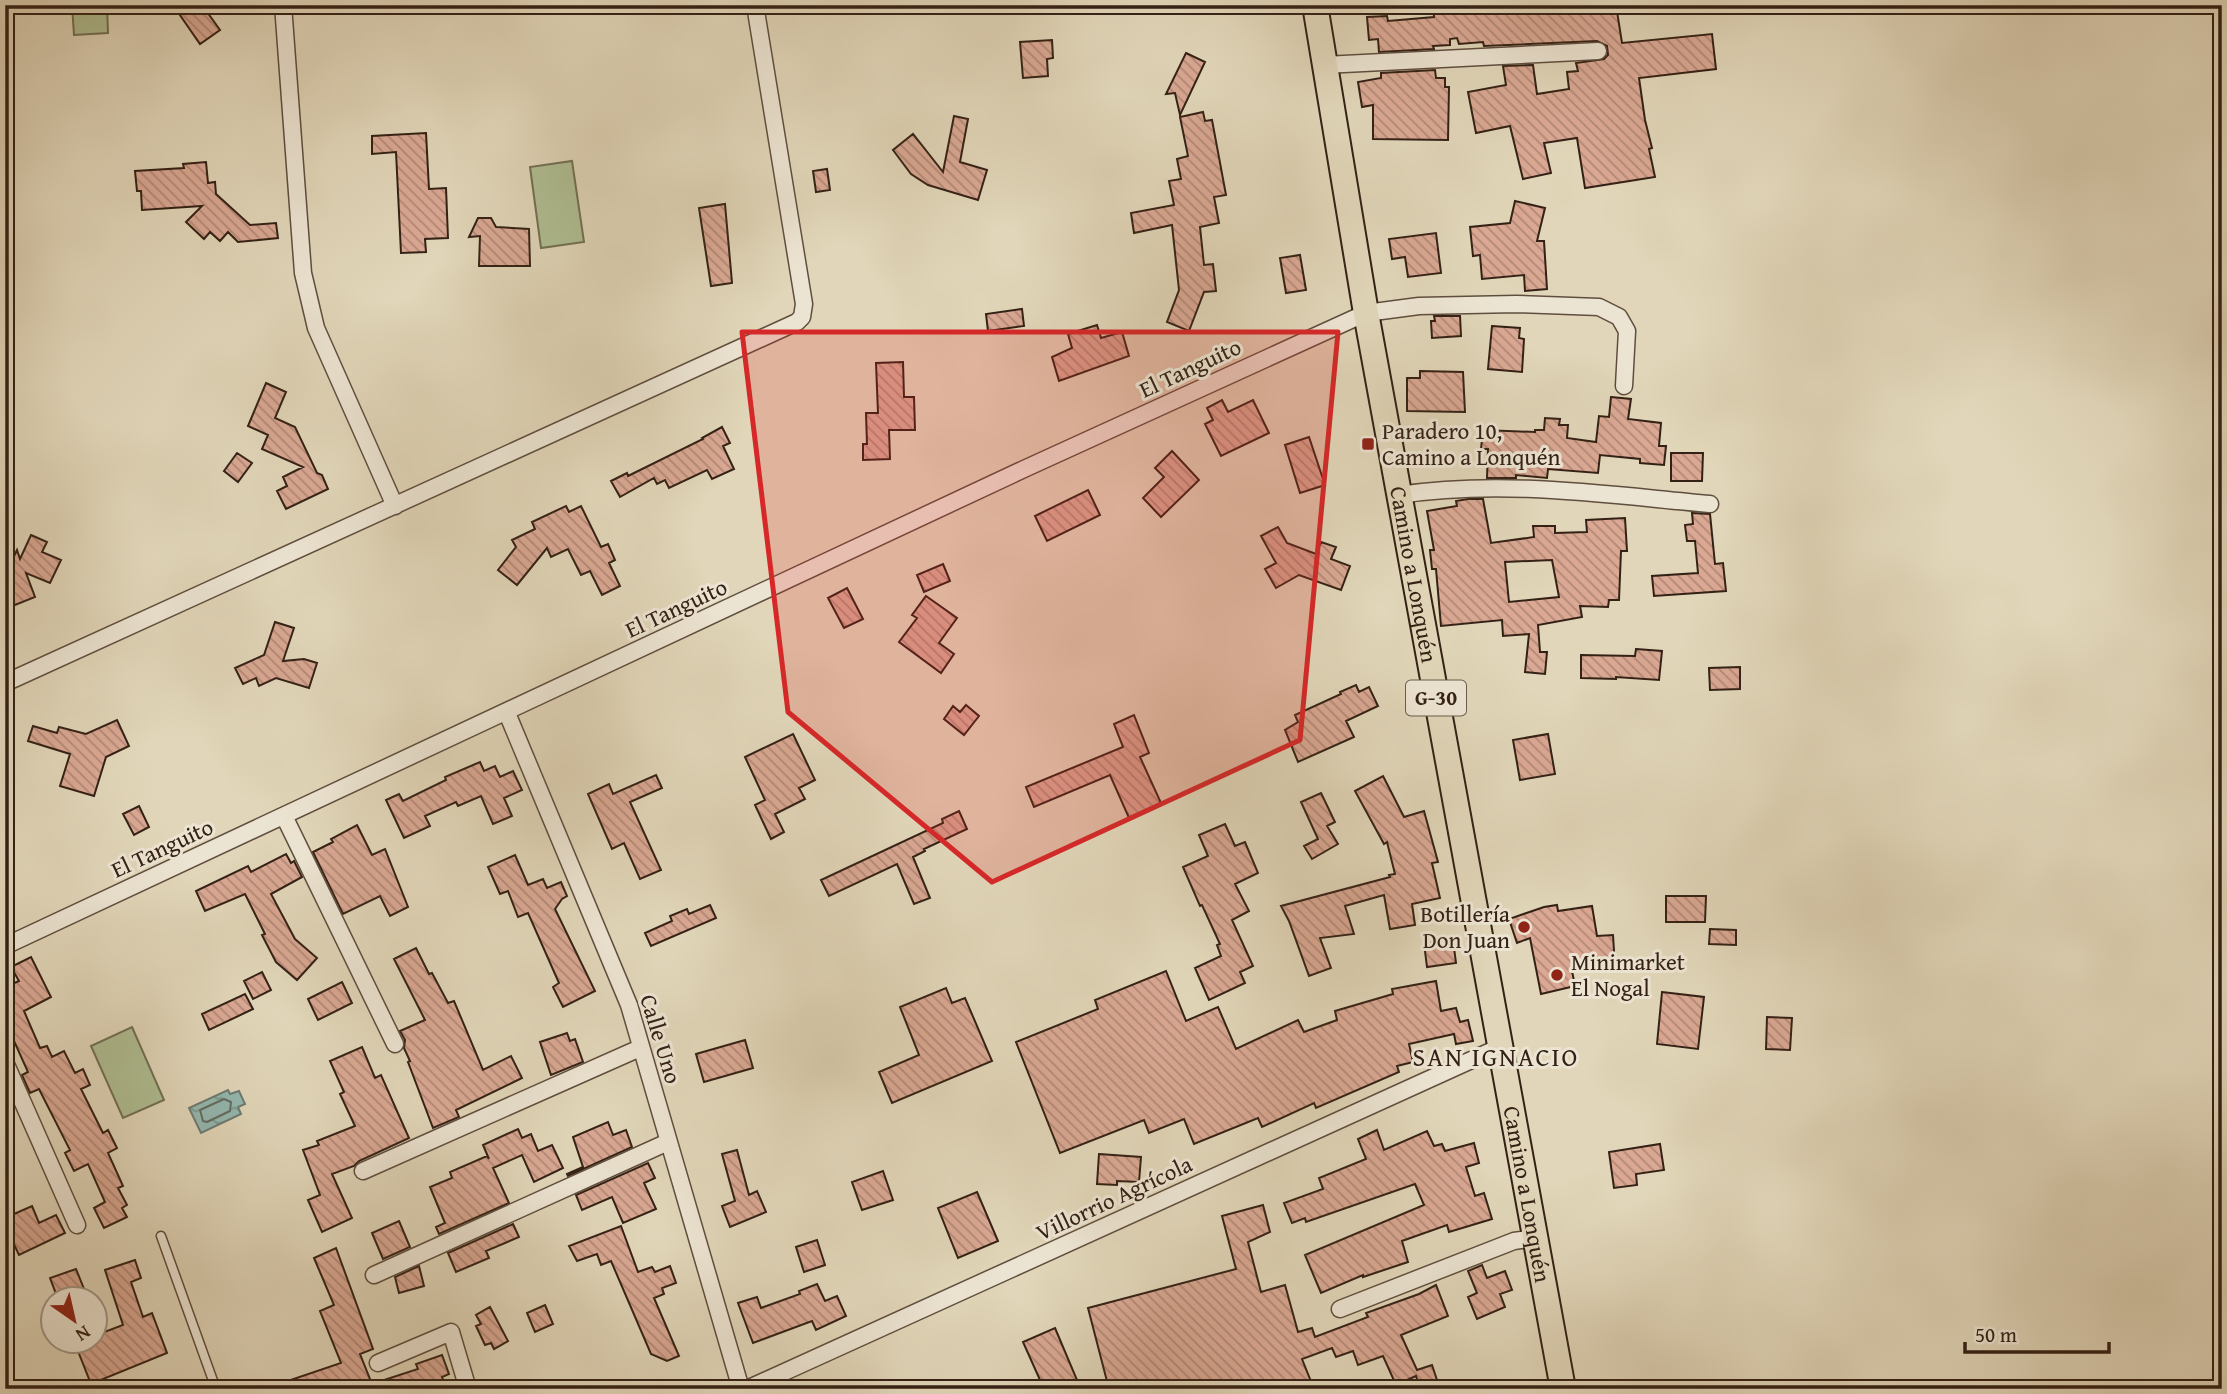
<svg xmlns="http://www.w3.org/2000/svg" width="2227" height="1394" font-family="'Gentium Book Plus',serif">
<defs>
<pattern id="water-ripples" width="26" height="14" patternUnits="userSpaceOnUse" patternTransform="scale(1.75)"><rect width="26" height="14" fill="#94b9b1"/><path d="M2 4q2-2 4 0t4 0M15 11q2-2 4 0t4 0" fill="none" stroke="#7a968f"/></pattern>
<pattern id="building-back-hatch" width="6" height="6" patternUnits="userSpaceOnUse" patternTransform="scale(1.75)"><rect width="6" height="6" fill="#daa893"/><path d="M-1 5l2 2M0 0l6 6M5-1l2 2" fill="none" stroke="#b28877"/></pattern>
</defs>
<rect width="100%" height="100%" fill="#e1d6b9"/>
<filter id="stains"><feTurbulence type="fractalNoise" baseFrequency=".00286" numOctaves="4"/><feColorMatrix values="0 0 0 0 .2 0 0 0 0 .09 0 0 0 0 .02 0 0 0 .5 -.17"/></filter>
<radialGradient id="worn" r=".72"><stop offset=".6" stop-color="#630" stop-opacity="0"/><stop offset="1" stop-color="#630" stop-opacity=".3"/></radialGradient>
<!-- grass -->
<path fill="#afbe92" stroke="#727054" stroke-width="2" d="M72,5h35l1,28 -34,2z
M572,161l12,81 -43,6 -11,-81z
M132,1027l32,73 -41,18 -32,-72z"/>
<!-- water -->
<path fill="url(#water-ripples)" stroke="#6e7c73" stroke-width="2" d="M228,1090l2,4 9,-3 6,13 -7,3 3,7 -40,19 -12,-25z"/>
<g fill="none" stroke-linecap="round" stroke-linejoin="round">
<!-- shore -->
<path stroke="#646d63" stroke-width="2" d="M224,1099l7,3 -1,9 -23,11 -4,-1 -3,-11z"/>
</g>
<!-- building -->
<path fill="url(#building-back-hatch)" stroke="#342115" stroke-width="2" fill-rule="evenodd" d="M173,5h29l18,25 -20,14z
M1433,5h183l6,38 90,-9 4,35 -77,9 6,42 7,28 -3,1 6,28 -70,11 -8,-50 -33,5 7,30 -28,6 -13,-53 -34,7 -8,-41 38,-7 -3,-19 30,-1 4,29 32,-5 -2,-17 11,-1 -2,-8 28,-4 4,-4 -1,-9 -10,-5 -113,5 -1,-4 -24,2 -2,-6 -7,1v6l-17,1 1,3 -55,3 -1,-13 -9,1 -2,-23 20,-1 1,5 46,-4z
M1052,40l1,18 -6,1 1,17 -25,2 -3,-36z
M1186,53l19,9 -25,53 -5,-22 -9,1z
M1435,70l1,8h9v9h4l-1,53 -75,-1v-34l-11,2 -4,-25 23,-4v-5z
M1203,112l2,9 7,-1 14,75 -12,2 5,26 -19,4 4,38 9,-1 3,27 -12,1 -15,39 -22,-9 12,-32 -7,-65 -38,8 -3,-20 43,-8 -5,-24 12,-2 -4,-20 11,-3 -8,-39z
M954,116l14,3 -8,43 27,8 -9,30 -50,-15 -17,-11 -18,-24 20,-16 30,38z
M426,133l3,56 17,-1 2,50 -23,1 1,13 -25,1 -5,-101 -24,2v-18z
M206,162l2,21 7,-1 1,12 34,31 26,-2 2,15 -40,4 -10,-10 -8,9 -10,-9 -6,7 -18,-17 16,-16 -60,4 -1,-19h-4l-2,-20 49,-3 -1,-4z
M827,169l3,21 -14,2 -3,-21z
M1515,201l30,7 -8,33h7l3,48 -22,2 -1,-16 -42,4 -2,-24 -7,1 -3,-29 40,-4z
M725,204l7,79 -21,3 -12,-78z
M478,218h13l5,9 33,2 1,37h-51l1,-30 -11,1z
M1436,233l5,40 -33,4 -3,-20 -13,2 -3,-20z
M1300,255l6,35 -20,3 -6,-35z
M1022,309l2,17 -36,5 -2,-17z
M1434,316h26l1,20 -29,2 -1,-17h4z
M1097,325l4,13 21,-6 7,24 -70,25 -7,-24 20,-9 -4,-14z
M1492,326l28,2 -1,10 5,1 -2,33 -34,-3z
M903,362l1,35h10l1,33h-26l1,29 -27,1v-16h4l-1,-31h12l-2,-50z
M1420,371l43,1 2,40 -58,-1v-33h13z
M266,383l20,9 -11,26 20,9 22,46 5,2 6,14 -42,20 -9,-18 10,-5 -4,-9 20,-10 -41,-18 6,-14 -20,-9z
M1611,397l20,2 -3,20 33,4 -2,23h7l-2,19 -24,-2v-4l-40,-4 -2,18 -50,-4 -1,9 -31,-3v3h-29l1,-29h-7l2,-19 52,2v-2h9l1,-12 15,1 -1,6h9l-1,13 29,4 3,-26 10,1z
M1222,400l6,12 25,-12 16,33 -48,23 -16,-32 8,-4 -6,-12z
M722,427l8,16 -7,3 11,23 -22,10 -5,-9 -38,18 -4,-8 -8,4 -3,-6 -34,19 -9,-16 16,-8 1,3 75,-37 -1,-1z
M1309,437l16,48 -25,8 -15,-48z
M1172,451l27,29 -38,37 -18,-19 21,-21 -9,-9z
M237,453l15,10 -14,19 -14,-11z
M1671,453h32l-1,28h-31z
M1088,490l12,25 -53,26 -12,-25z
M1468,499h15l8,44 43,-6 -1,-11h22v7l32,-1 -1,-12 39,-2 2,33h-6l-2,49h-10l-1,7 -28,-1 2,11 -44,8 2,27h7l-2,22 -20,-2 4,-38 -26,2 -1,-16 -61,6 -5,-57h-4l-2,-19h4l-7,-39 30,-5 -1,-5zM1552,560l7,37 -50,5 -4,-40z
M566,506l3,6 12,-6 20,41 7,-3 7,16 -6,3 11,23 -18,9 -12,-24 -9,4 -13,-26 -17,8 -4,-9 -30,37 -19,-15 18,-23 -4,-7 23,-11 -3,-7z
M1692,513l18,1 5,50 8,-1 3,28 -72,5 -2,-20 46,-3 -3,-32h-8l-2,-16 8,-1z
M1278,527l9,16 29,11 5,-12 15,5 -5,12 19,7 -9,24 -42,-15 -23,13 -11,-19 11,-6 -15,-27z
M31,535l16,7 -5,10 19,8 -11,23 -24,-10 9,24 -30,12v-34l12,-25 3,9z
M943,564l7,17 -26,11 -7,-17z
M847,588l16,31 -19,9 -16,-30z
M926,596l31,22 -18,25 15,11 -13,19 -42,-31 18,-24 -5,-3z
M275,622l19,6 -11,33 21,-2 13,4 -8,25 -33,-10 -17,8 -3,-8 -13,6 -8,-16 29,-13z
M1636,649l26,2 -3,29 -43,-3v2l-35,-1v-23l54,1z
M1740,667v22l-30,1 -1,-22z
M1356,685l3,7 10,-5 9,19 -32,15 8,16 -56,25 -13,-32 13,-8 -3,-7 46,-21 -1,-2z
M966,705l13,11 -15,19 -20,-16 9,-13 7,6z
M1134,715l15,38 -9,4 21,46 -32,15 -19,-43 -76,32 -8,-20 97,-40 -9,-23z
M117,720l12,26 -23,11 -12,39 -34,-10 10,-32 -42,-13 5,-15 24,7 2,-6 27,7z
M793,734l22,46 -16,8 6,11 -30,15 9,18 -13,7 -16,-34 10,-5 -20,-43z
M1548,734l7,40 -35,6 -7,-40z
M480,762l4,9 11,-5 5,11 13,-6 9,19 -18,8 8,18 -19,8 -12,-28 -23,10 -2,-4 -31,14 5,10 -26,12 -18,-38 13,-6 4,7 43,-21 -1,-3z
M656,775l6,13 -32,14 31,68 -21,9 -16,-36 -12,6 -24,-55 21,-10 4,10z
M1383,776l21,41 20,-6 14,51 -6,1 8,35 -28,6 3,21 -25,4 -6,-34 -39,11 9,28 -34,4 11,30 -22,8 -20,-55 -8,-15 109,-29 -1,-2 6,-1 -8,-32 -3,2 -29,-53z
M1321,793l14,29 -8,4 11,18 -26,15 -8,-13 14,-7 -17,-37z
M139,806l10,21 -15,8 -11,-21z
M959,811l8,18 -43,20 1,2 -12,6 17,41 -16,6 -17,-40 -68,32 -8,-16 122,-57 -1,-4z
M1225,824l10,22 10,-4 13,31 -23,11 14,27 -17,9 21,46 -13,6 5,11 -36,17 -14,-32 26,-12 -4,-11 3,-1 -18,-39 -2,1 -17,-39 25,-11 -9,-21z
M357,825l15,30 13,-6 23,58 -18,9 -10,-20 -37,18 -30,-62 20,-10 -2,-3z
M286,854l5,9 3,-2 8,16 -31,17 24,45 22,19 -20,22 -21,-18 -14,-27 3,-1 -20,-40 -40,17 -9,-20 52,-25 3,6z
M515,855l13,30 15,-6 4,9 14,-6 6,14 -5,3 -7,10 40,82 -32,16 -10,-20 6,-4 -31,-70 -10,4 -10,-26 -8,3 -12,-27z
M1666,896h40l-1,26h-39z
M710,905l6,13 -65,28 -6,-13 27,-12 -2,-5 17,-7 2,5z
M1557,905l1,6 34,-5 5,30 16,-1 2,32 -43,4 3,15 -34,8 -11,-56 -13,5 -8,-24 35,-12z
M1710,929l26,1v15l-27,-1z
M1453,940l3,23 -29,4 -3,-24z
M416,948l13,26 3,-1 16,30 6,-2 29,69 28,-14 11,22 -66,32 3,7 -26,11 -25,-66 2,-1 -6,-13 1,-8 -5,-9 25,-11 -31,-61z
M31,957l20,40 -27,14 16,37 7,-2 5,11 12,-6 11,22 8,-4 7,16 -9,4 22,44 5,-3 9,18 -9,5 15,33 -5,2 9,17 -5,3 5,9 -23,11 -10,-20 11,-6 -17,-38 -14,7 -9,-18 5,-3 -31,-61 -9,4 -8,-18 6,-3 -18,-40 -5,2v-47l14,-6 -8,-14z
M1166,971l20,50 32,-14 18,42 62,-29 6,12 33,-12 -2,-9 58,-17 -1,-5 44,-8 5,30 15,-3 4,14 8,-2 5,21 -17,3 -2,-10 -45,10 4,18 -16,4 2,6 -83,36 -2,-5 -52,24 -4,-9 -64,26 -10,-25 -35,14 -5,-13 -84,33 -44,-111 82,-33 -3,-9z
M262,972l9,18 -18,9 -9,-18z
M342,982l10,21 -34,17 -10,-21z
M946,988l6,15 13,-5 27,63 -100,42 -13,-31 40,-17 -19,-48z
M1662,992l42,5 -6,52 -41,-5z
M245,994l8,15 -44,21 -7,-16z
M1767,1017l25,1 -2,32 -24,-1z
M567,1033l3,8 5,-2 8,23 -32,13 -11,-33z
M745,1040l8,28 -49,14 -8,-28z
M362,1047l13,31 6,-3 28,63 -50,23 -5,5 -22,8 20,44 -30,14 -14,-32 12,-5 -17,-45 16,-5 -2,-4 38,-15 -15,-32 4,-2 -14,-31z
M608,1122l5,13 13,-5 6,17 -64,29 -1,-2 16,-7 -10,-30z
M518,1129l4,9 9,-4 7,17 14,-6 11,23 -29,14 -12,-27 -29,13 16,35 -70,31 -3,-7 9,-4 -15,-36 22,-9 -2,-6 37,-16 2,3 -6,-14z
M1377,1130l7,20 43,-19 7,15 8,-2 3,7 29,-8 5,20 -13,4 9,29 9,-3 8,26 -43,13 -2,-7 -45,16 6,21 -45,15v-2l-42,18 -16,-38 119,-50 -9,-21 -109,38 -1,-4 -13,5 -8,-20 39,-14 -4,-11 47,-19 -8,-20z
M1660,1144l4,26 -28,4 1,11 -23,3 -5,-36z
M737,1150l12,45 8,-4 9,21 -36,15 -8,-21 13,-5 -13,-47z
M1099,1154l42,3 -2,25 -22,-1v4l-20,-1z
M648,1163l7,15 -11,5 12,26 -33,14 -11,-26 -30,13 -6,-15z
M883,1171l10,29 -31,10 -10,-28z
M977,1192l21,49 -40,17 -20,-50z
M1263,1205l7,27 -22,10 13,50 24,-7 13,47 14,-4 3,9 53,-20 -2,-4 53,-19 17,-9 12,31 -47,19 16,35 15,-5 8,24h-20l-4,-13 -20,9 -13,-29 -25,9 -5,-14 -17,6 -4,-9 -30,11 12,30h-205l-21,-81 148,-39 -14,-53z
M32,1206l7,17 17,-8 9,18 -46,22 -14,-30v-7z
M399,1221l11,26 -27,12 -11,-26z
M513,1224l6,13 -33,14 3,7 -33,14 -8,-19z
M621,1226l17,46 14,-5 3,5 15,-6 6,17 -14,5 2,6 -10,4 25,58 -12,5 -16,-7 -40,-93 -10,4 -4,-11 -20,7 -8,-15z
M817,1240l8,25 -21,7 -8,-25z
M336,1248l37,101 -13,5 12,30 46,-15 -2,-5 26,-9 7,19 -7,3 5,12h-106l-3,-9 -26,9h-39v-3l68,-23 -21,-52 14,-6 -20,-47z
M135,1260l6,18 -10,4 12,35 9,-4 15,40 -76,31 -17,-43h20v-5l29,-11 -18,-55z
M1482,1265l5,13 18,-7 7,19 -12,4 5,13 -28,12 -9,-22 9,-4 -9,-22z
M419,1266l5,20 -25,7 -4,-16z
M76,1269l8,20 -26,10 -8,-21z
M817,1284l8,17 12,-5 9,20 -30,14 -4,-9 -59,22 -15,-40 19,-6 4,11 39,-14 -1,-3z
M545,1305l8,19 -18,8 -8,-19z
M490,1307l18,34 -14,8 -3,-6 -6,2 -9,-19 5,-2 -5,-9z
M1055,1328l22,52 -19,9h-14l-21,-47z"/>
<g fill="none" stroke-linecap="round" stroke-linejoin="round">
<defs>
<path id="service" d="M161,1236l55,153"/>
<path id="minor" d="M283,5l20,268 13,55 79,178
M1324,65l274,-14
M1399,495c103,-16 209,0 311,9
M5,683l792,-361 5,-5 2,-13 -49,-299
M507,713l122,292 112,384
M284,816l111,228
M5,946l1019,-477 342,-156 53,-7 97,-2 83,3 20,10 8,14 -3,55
M5,1062l72,163
M363,1171l277,-123
M374,1275l294,-133
M1340,1309l174,-68 21,-3
M378,1363l73,-31 17,57
M747,1389l753,-342"/>
<g id="primary">
<path id="s1" d="M1315,5l51,308 197,1076"/>
</g>
</defs>
<!-- service casing -->
<use href="#service" stroke="#5f4e3e" stroke-width="11"/>
<!-- minor casing -->
<use href="#minor" stroke="#5f4e3e" stroke-width="19"/>
<!-- primary casing -->
<use href="#primary" stroke="#342115" stroke-width="28"/>
<!-- service -->
<use href="#service" stroke="#ece4d2" stroke-width="8"/>
<!-- minor -->
<use href="#minor" stroke="#ece4d2" stroke-width="16"/>
<!-- primary -->
<use href="#primary" stroke="#e1d6b9" stroke-width="24"/>
</g>
<!-- marked area -->
<path fill="#d62828" fill-opacity="0.2" stroke="#d62828" stroke-width="5" stroke-linejoin="round" d="M742,332h596l-38,408 -308,142 -204,-170z"/>
<!-- markers -->
<g fill="#8f2418" stroke="#ece4d2" stroke-width="2.5">
<rect x="1361" y="437" width="14" height="14" rx="3.5"/>
<circle cx="1524" cy="927" r="7"/>
<circle cx="1557" cy="975" r="7"/>
</g>
<g text-anchor="middle" stroke-width="6" stroke-linejoin="round" paint-order="stroke">
<!-- shield labels -->
<rect fill="#ece4d2" stroke="#6b5c4e" stroke-width="2" x="1406" y="680.5" width="60" height="35" rx="5"/>
<g font-size="21" font-weight="bold" fill="#342115">
<text x="1436" y="705">G-30</text>
</g>
<!-- street labels -->
<g font-size="23" fill="#342115" stroke="#ece4d2">
<text transform="translate(1190 368) rotate(-25)" y="8">El Tanguito</text>
<text dy="8" stroke="none"><textPath href="#s1" startOffset="578">Camino a Lonquén</textPath></text>
<text transform="translate(676 608) rotate(-25)" y="8">El Tanguito</text>
<text transform="translate(162 848) rotate(-25)" y="8">El Tanguito</text>
<text transform="translate(661 1039) rotate(73)" y="8">Calle Uno</text>
<text dy="8" stroke="none"><textPath href="#s1" startOffset="1208">Camino a Lonquén</textPath></text>
<text transform="translate(1114 1198) rotate(-25)" y="8">Villorrio Agrícola</text>
</g>
<!-- poi labels -->
<g font-size="23" fill="#342115" stroke="#ece4d2" text-anchor="start">
<text x="1382" y="439">Paradero 10,<tspan x="1382" dy="26">Camino a Lonquén</tspan></text>
<text x="1510" y="922" text-anchor="end">Botillería<tspan x="1510" dy="26">Don Juan</tspan></text>
<text x="1571" y="970">Minimarket<tspan x="1571" dy="26">El Nogal</tspan></text>
</g>
<!-- quarter labels -->
<g font-size="26" letter-spacing="2" fill="#342115" stroke="#ece4d2">
<text x="1496" y="1066">SAN IGNACIO</text>
</g>
</g>
<!-- margin -->
<rect width="2227" height="1394" fill="none" stroke="#e1d6b9" stroke-width="28"/>
<rect x="7" y="7" width="2213" height="1380" fill="none" stroke="#342115" stroke-width="3.5"/>
<rect x="14" y="14" width="2199" height="1366" fill="none" stroke="#342115" stroke-width="2"/>
<!-- north arrow -->
<g transform="translate(74 1320) rotate(146)"><circle r="33" fill="#ece4d2" stroke="#a29686" stroke-width="2"/>
<path d="M0-5L12 26L0 18L-12 26Z" fill="#8f2418"/>
<text y="-10" font-size="19" font-weight="bold" text-anchor="middle" fill="#342115">N</text>
</g>
<!-- scale -->
<path d="M1965 1342v10h144v-10" fill="none" stroke="#342115" stroke-width="3.5"/>
<text x="1975" y="1342" font-size="21" fill="#342115" stroke="#ece4d2" stroke-width="5" paint-order="stroke">50 m</text>
<rect width="100%" height="100%" filter="url(#stains)"/>
<rect width="100%" height="100%" fill="url(#worn)"/>
</svg>
